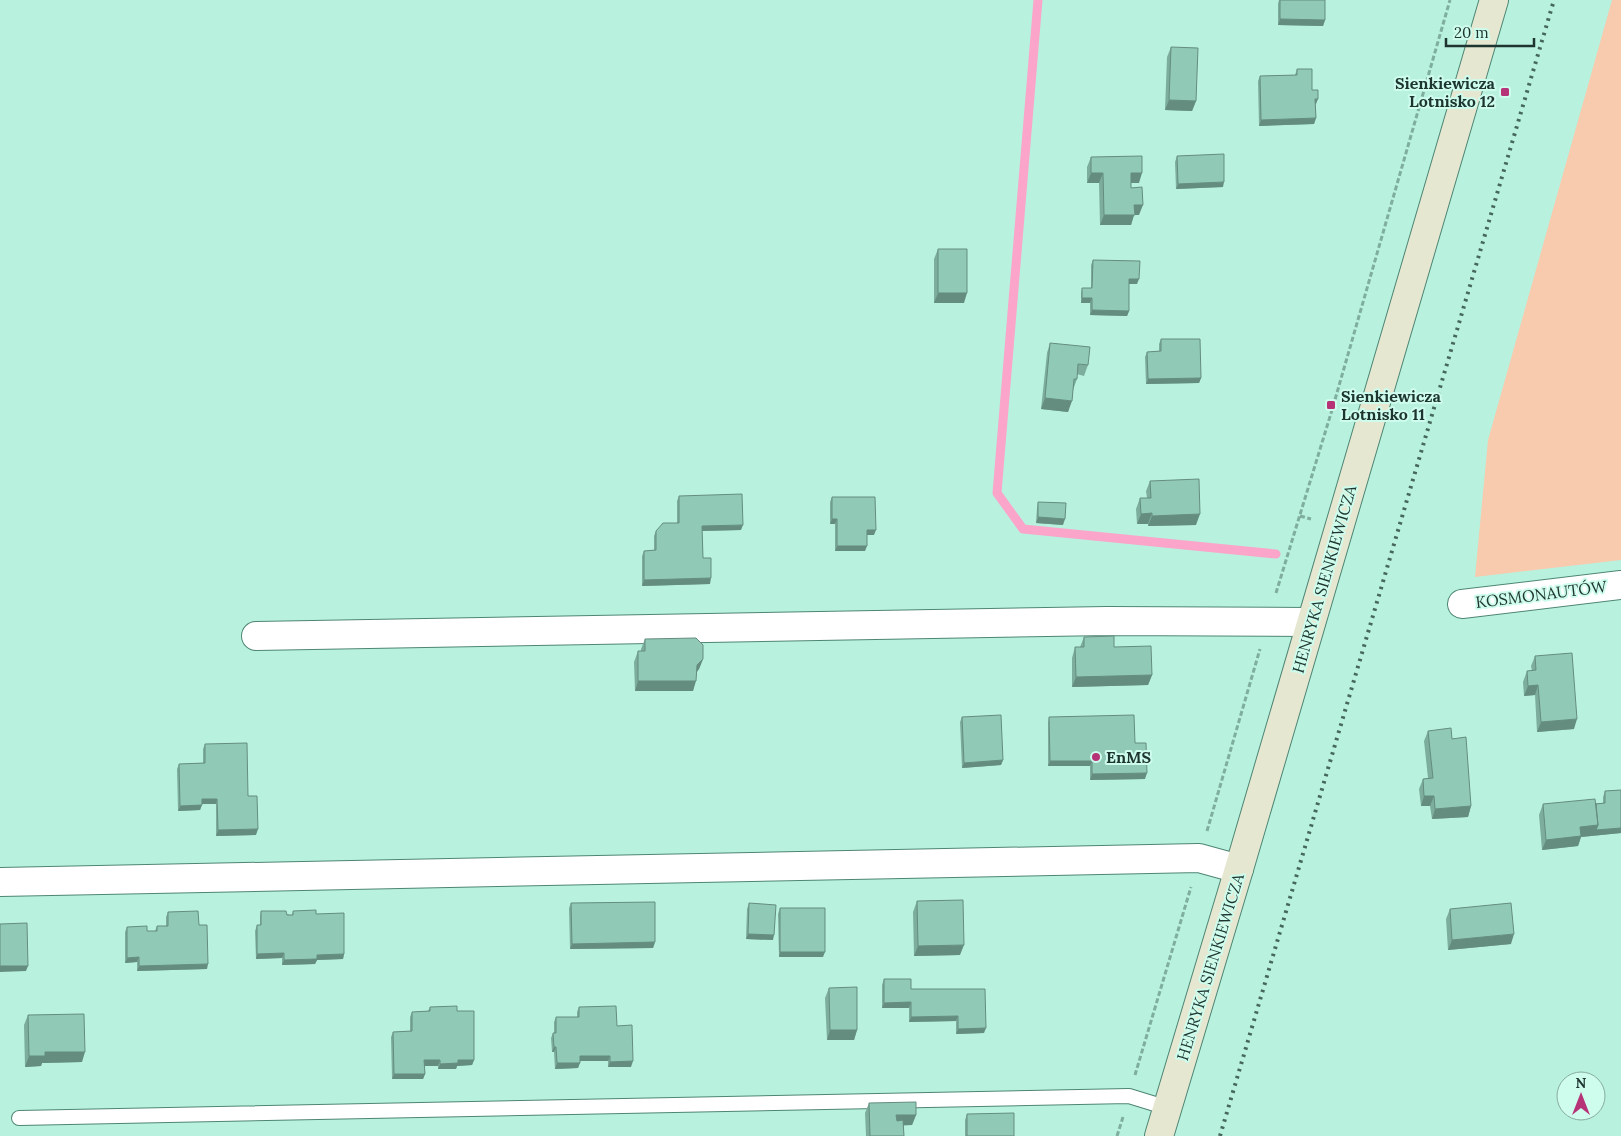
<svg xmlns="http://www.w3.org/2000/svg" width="1621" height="1136" font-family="Lora,serif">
<rect width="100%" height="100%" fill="#b8f2df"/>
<!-- green -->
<path fill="#f8caae" d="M1612,0h9v560l-146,17 13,-137z"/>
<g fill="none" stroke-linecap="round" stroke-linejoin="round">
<!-- stream -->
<path stroke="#fba5ca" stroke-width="9" d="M1038,0l-41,493 26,36 253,25"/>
<defs>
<path id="service" d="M19,1118l1110,-22 39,12"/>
<path id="minor" d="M1462,604l159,-19
M256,636l851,-15 204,1
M0,882l1199,-24 40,11"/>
<path id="secondary" d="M1159,1136l80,-267 255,-869"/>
</defs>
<!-- service casing -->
<use href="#service" stroke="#4e8574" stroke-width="16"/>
<!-- minor casing -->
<use href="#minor" stroke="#4e8574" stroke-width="30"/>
<!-- secondary casing -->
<use href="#secondary" stroke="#4e8574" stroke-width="30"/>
<!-- path -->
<path stroke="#7fad9e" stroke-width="3" stroke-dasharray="5 2.5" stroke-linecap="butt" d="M1300,516l11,3
M1276,593l56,-183 118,-410
M1207,831l53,-182
M1135,1075l56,-188
M1117,1136l6,-19"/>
<!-- service -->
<use href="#service" stroke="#fff" stroke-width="14"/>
<!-- minor -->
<use href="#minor" stroke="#fff" stroke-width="28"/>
<!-- secondary -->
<use href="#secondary" stroke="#e5e7d0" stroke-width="28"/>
<!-- rail -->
<path stroke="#46675c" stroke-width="4" stroke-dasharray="2.5 5" stroke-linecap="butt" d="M1220,1136l334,-1136"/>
</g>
<!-- wall -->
<path fill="#7cad9d" d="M1279,0h46v20l-2,6 -45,-1v-21z
M1171,47l25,54 -4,10 -27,-1 2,-53z
M1297,69l15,21 4,14h-1l1,14 -2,6 -55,2 -1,-45 2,-5 35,-1z
M1177,156l46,31 -47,2 -1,-27z
M1091,157l48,26h-8v5l8,27h-5l-3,10h-31l-1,-42h-12v-16z
M938,249l26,54h-30v-44z
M1093,260l44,24h-8v27l-2,5 -37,-1v-12h-9v-10l1,-5h9v-23z
M1161,339l40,39 -2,5 -53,1 -1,-27 2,-5 12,-1v-7z
M1050,343l38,22 -4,11 -7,-2v5l-4,11 -5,22 -27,-3 6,-56z
M1150,481l46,44 -48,1v-2h-11l-1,-15 4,-11h7l-1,-7z
M679,496l62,34 -39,1 1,27 7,26 -68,2v-30l2,-5 10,-1v-14l2,-5 21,-8v-22z
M832,497l42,38h-7l-2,16h-30v-27h-5v-22z
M1038,502l25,23 -27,-2 1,-15z
M1084,637l30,10 38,28 -4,10 -76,2v-29l3,-11h5z
M645,639l58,20 -4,10 -2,3 -4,19h-58l-1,-29 4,-11h3v-2z
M1535,656l39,73 -37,3 -2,-37 -11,1 -1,-14 4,-11h5l-1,-5z
M962,717l41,43 -2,5 -39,3 -2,-46z
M1049,717l86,26 10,36 -55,1v-14h-42v-44z
M1428,731l24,8 19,67 -3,11 -36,2 -2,-13h-9l-2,-17 4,-10 5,-1 -4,-37z
M205,744l43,52 8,39 -40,1v-32h-14l-2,6 -22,1 -1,-42 2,-5 24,-1v-14z
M1621,790v43l-40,4 -3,9 -36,4 -3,-35 4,-11 60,-1v-6l2,-6z
M917,901l43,54 -46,1 -1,-44z
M571,903l84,39 -2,6 -83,1 -1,-41z
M749,903l24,37 -27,-1 1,-30z
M780,908l43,49h-44l-1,-43z
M1450,909l61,35 -63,6 -2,-31z
M261,911l31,4 1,-4 23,3 28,40 -1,5 -26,1 -2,4 -33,1v-7l-26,1 -1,-28 2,-6h3v-9z
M168,912l31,13 8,44 -70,2v-9l-12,1v-31l2,-5 20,4h8l2,-5h9v-9z
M884,979l27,10h74l-1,44 -28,1v-13l-47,1v-14h-27v-23z
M829,988l28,42 -3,10h-27l-2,-42z
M430,1007l27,4 17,49 -2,5 -15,1 -1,3h-18v-3h-14l1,8 -2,5h-31l-1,-42 2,-5 17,-1v-14l2,-5 16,-1z
M579,1007l38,19 14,41h-23v-6h-28l-2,7 -23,1 -1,-17h-2l-1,-14 2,-5h1v-11l2,-5h21v-5z
M28,1015l54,47 -40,1 -1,3 -16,1 -1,-42z
M869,1103l47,12 -4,10h-8v11h-38l-1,-23z
M967,1114l47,22h-49v-16z"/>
<!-- shaded-wall -->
<path fill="#658d7f" d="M1280,19l45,1 -2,6 -45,-1z
M1315,99h3l-2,5h-3z
M1169,100l27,1 -4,10 -27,-1z
M1316,118l-2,6 -55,2 2,-6z
M1091,173h12l-4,10h-12z
M1131,173h11l-3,10h-12z
M1224,182l-1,5 -47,2 2,-5z
M1134,205h9l-4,10h-5l-3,10h-31l4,-10z
M1129,279h10l-2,5h-10z
M938,293h29l-3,10h-30z
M1082,298h10l-2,5h-9z
M1092,310l37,1 -2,5 -37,-1z
M1201,378l-2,5 -53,1 2,-5z
M1045,398l27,3 -4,11 -27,-3z
M1152,513l-4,11h-11l4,-10z
M1200,514l-4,11 -48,1 4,-10z
M1038,517l27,2 -2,6 -27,-2z
M832,519h5l-2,5h-5z
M743,525l-2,5 -41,1 2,-5z
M867,530h9l-2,5h-9z
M837,546h30l-2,5h-30z
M711,578l-1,6 -68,2 2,-6z
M703,659l-4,10 -6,7 4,-11z
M1152,675l-4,10 -76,2 4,-10z
M638,681h58l-3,10h-58z
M1538,685l-3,10 -11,1 4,-10z
M1577,719l-3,10 -37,3 4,-10z
M1003,760l-2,5 -39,3 2,-5z
M1050,761h42l-2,5h-42z
M1147,773l-2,6 -55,1 2,-6z
M1424,796h10l-4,10h-9z
M202,799h15l-1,5h-16z
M202,805l-2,5 -22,1 2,-5z
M1471,806l-3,11 -36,2 3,-10z
M1598,825l23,3v5l-40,4 -3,9 -36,4 4,-10 34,-13z
M258,829l-2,6 -40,1 2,-6z
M748,934l26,1 -1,5 -27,-1z
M1514,934l-3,10 -63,6 4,-10z
M655,942l-2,6 -83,1 2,-5z
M964,945l-4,10 -46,1 4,-10z
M780,952h45l-2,5h-44z
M284,953l-2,5 -26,1 1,-5z
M344,954l-1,5 -26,1 -2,4 -33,1 2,-5 33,-5z
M139,957l-2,5 -12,1 2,-5z
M208,964l-1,5 -70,2 2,-5z
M0,966h28l-2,5 -26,1z
M911,1002l-2,6h-27l2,-5z
M958,1016l-2,5 -47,1 2,-5z
M986,1028l-2,5 -28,1 2,-5z
M830,1030h27l-3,10h-27z
M554,1047h2l-2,5h-2z
M45,1052h40l-3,10 -40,1 -1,3 -16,1 4,-11z
M580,1056h30l-2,5h-30z
M424,1060h16l-2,6h-16z
M458,1060h16l-2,5 -15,1 -1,3h-18l2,-5z
M633,1061l-2,6h-23l2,-5z
M557,1063h23l-2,5 -23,1z
M394,1074h31l-2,5h-31z
M896,1115h20l-4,10 -19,1z"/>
<!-- building -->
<path fill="#90c9b6" stroke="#658d7f" d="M1280,0h45v20l-45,-1z
M1171,47l27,1 -2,53 -27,-1z
M1297,69h15v21h6v9h-3l1,19 -55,2 -1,-44 37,-1z
M1224,154v28l-46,2 -1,-28z
M1142,156v17h-11v15l11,-1 1,18h-9l1,10h-31l-1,-42h-12v-16z
M938,249h29v44h-29z
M1093,260l47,1 -1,18h-10v32l-37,-1v-12h-10v-10h10z
M1161,339h39l1,39 -53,1 -1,-27 14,-1z
M1050,343l40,4 -2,18 -10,-1 -1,15h-3l-2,22 -27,-3z
M1199,479l1,35 -48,2v-3l-11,1 -1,-16h11l-1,-17z
M742,494l1,31 -41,1 1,32h8v20l-67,2v-29l12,-1v-19l7,-8h16v-27z
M832,497h43l1,33h-9v16h-30v-27h-5z
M1038,502l28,1 -1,16 -27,-2z
M1114,636v11l37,-1 1,29 -76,2 -1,-30h9v-10z
M696,638l7,7v14l-6,6 -1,16h-58v-30h7v-12z
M1572,653l5,66 -36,3 -3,-37 -10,1 -1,-15 9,-1 -1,-14z
M1001,715l2,45 -39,3 -2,-46z
M1134,715l1,28h11l1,30 -55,1v-13h-42l-1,-44z
M1451,728l1,11 14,-2 5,69 -36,3 -1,-13h-10l-1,-17 10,-1 -5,-47z
M247,743l1,53h9l1,33 -40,1 -1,-31h-15v6l-22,1 -1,-42 26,-1v-19z
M1621,790v38l-25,2 2,-5 -2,-21 9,-1v-12z
M1595,799l3,26 -18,2 1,9 -35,4 -3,-36z
M963,900l1,45 -46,1 -1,-45z
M655,902v40l-83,2 -1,-41z
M749,903l27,2 -2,30 -26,-1z
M1511,903l3,31 -62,6 -2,-31z
M780,908h45v44h-45z
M316,910v4l28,-1v41l-27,1v4l-33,1v-7l-27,1v-29h4v-14h25l1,4h6v-4z
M198,911l1,14h8l1,39 -69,2v-9l-12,1v-31l20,-1v5h10v-5h11v-14z
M27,923l1,43h-28v-42z
M884,979h27v10h74l1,39 -28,1v-13l-47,1v-15l-27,1z
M857,987v43h-27l-1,-42z
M457,1006v5h17v49h-16v3l-18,1v-4h-16l1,14h-31l-1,-42 19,-1v-19l18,-1v-4z
M616,1006l1,20 15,-1 1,36 -23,1v-6h-30v7h-23l-1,-16h-2l-1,-14h3v-16h23v-10z
M84,1014l1,38h-40v4h-16l-1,-41z
M916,1102v13h-20l1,6 6,-1 1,16h-34l-1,-33z
M1014,1113v23h-47v-22z"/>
<!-- markers -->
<g fill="#b73378" stroke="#cefced" stroke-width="2">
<rect x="1500" y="87" width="10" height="10" rx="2.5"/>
<rect x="1326" y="400" width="10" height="10" rx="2.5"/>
<circle cx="1096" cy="757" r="5"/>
</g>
<g text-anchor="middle" stroke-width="4" stroke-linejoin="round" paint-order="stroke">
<!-- poi labels -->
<g font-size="16" font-weight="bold" fill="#1d352e" stroke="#cefced" text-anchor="start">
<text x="1495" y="89" text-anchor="end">Sienkiewicza<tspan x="1495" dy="18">Lotnisko 12</tspan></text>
<text x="1341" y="402">Sienkiewicza<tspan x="1341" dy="18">Lotnisko 11</tspan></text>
<text x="1106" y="763">EnMS</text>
</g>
<!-- street labels -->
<g font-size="16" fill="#1d352e" stroke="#cefced">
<text transform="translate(1324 579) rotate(-74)" y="6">HENRYKA SIENKIEWICZA</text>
<text transform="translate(1541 594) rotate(-7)" y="6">KOSMONAUTÓW</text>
<text transform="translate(1210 967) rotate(-73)" y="6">HENRYKA SIENKIEWICZA</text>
</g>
</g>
<!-- north arrow -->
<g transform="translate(1581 1096)"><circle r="24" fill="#cefced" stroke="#87aca1"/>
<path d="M0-4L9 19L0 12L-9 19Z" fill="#b73378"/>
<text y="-8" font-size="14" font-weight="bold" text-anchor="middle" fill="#1d352e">N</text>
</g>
<!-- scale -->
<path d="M1446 38v8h88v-8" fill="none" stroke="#1d352e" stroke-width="2.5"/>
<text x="1454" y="38" font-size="15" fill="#1d352e" stroke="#cefced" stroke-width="4" paint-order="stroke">20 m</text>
</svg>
